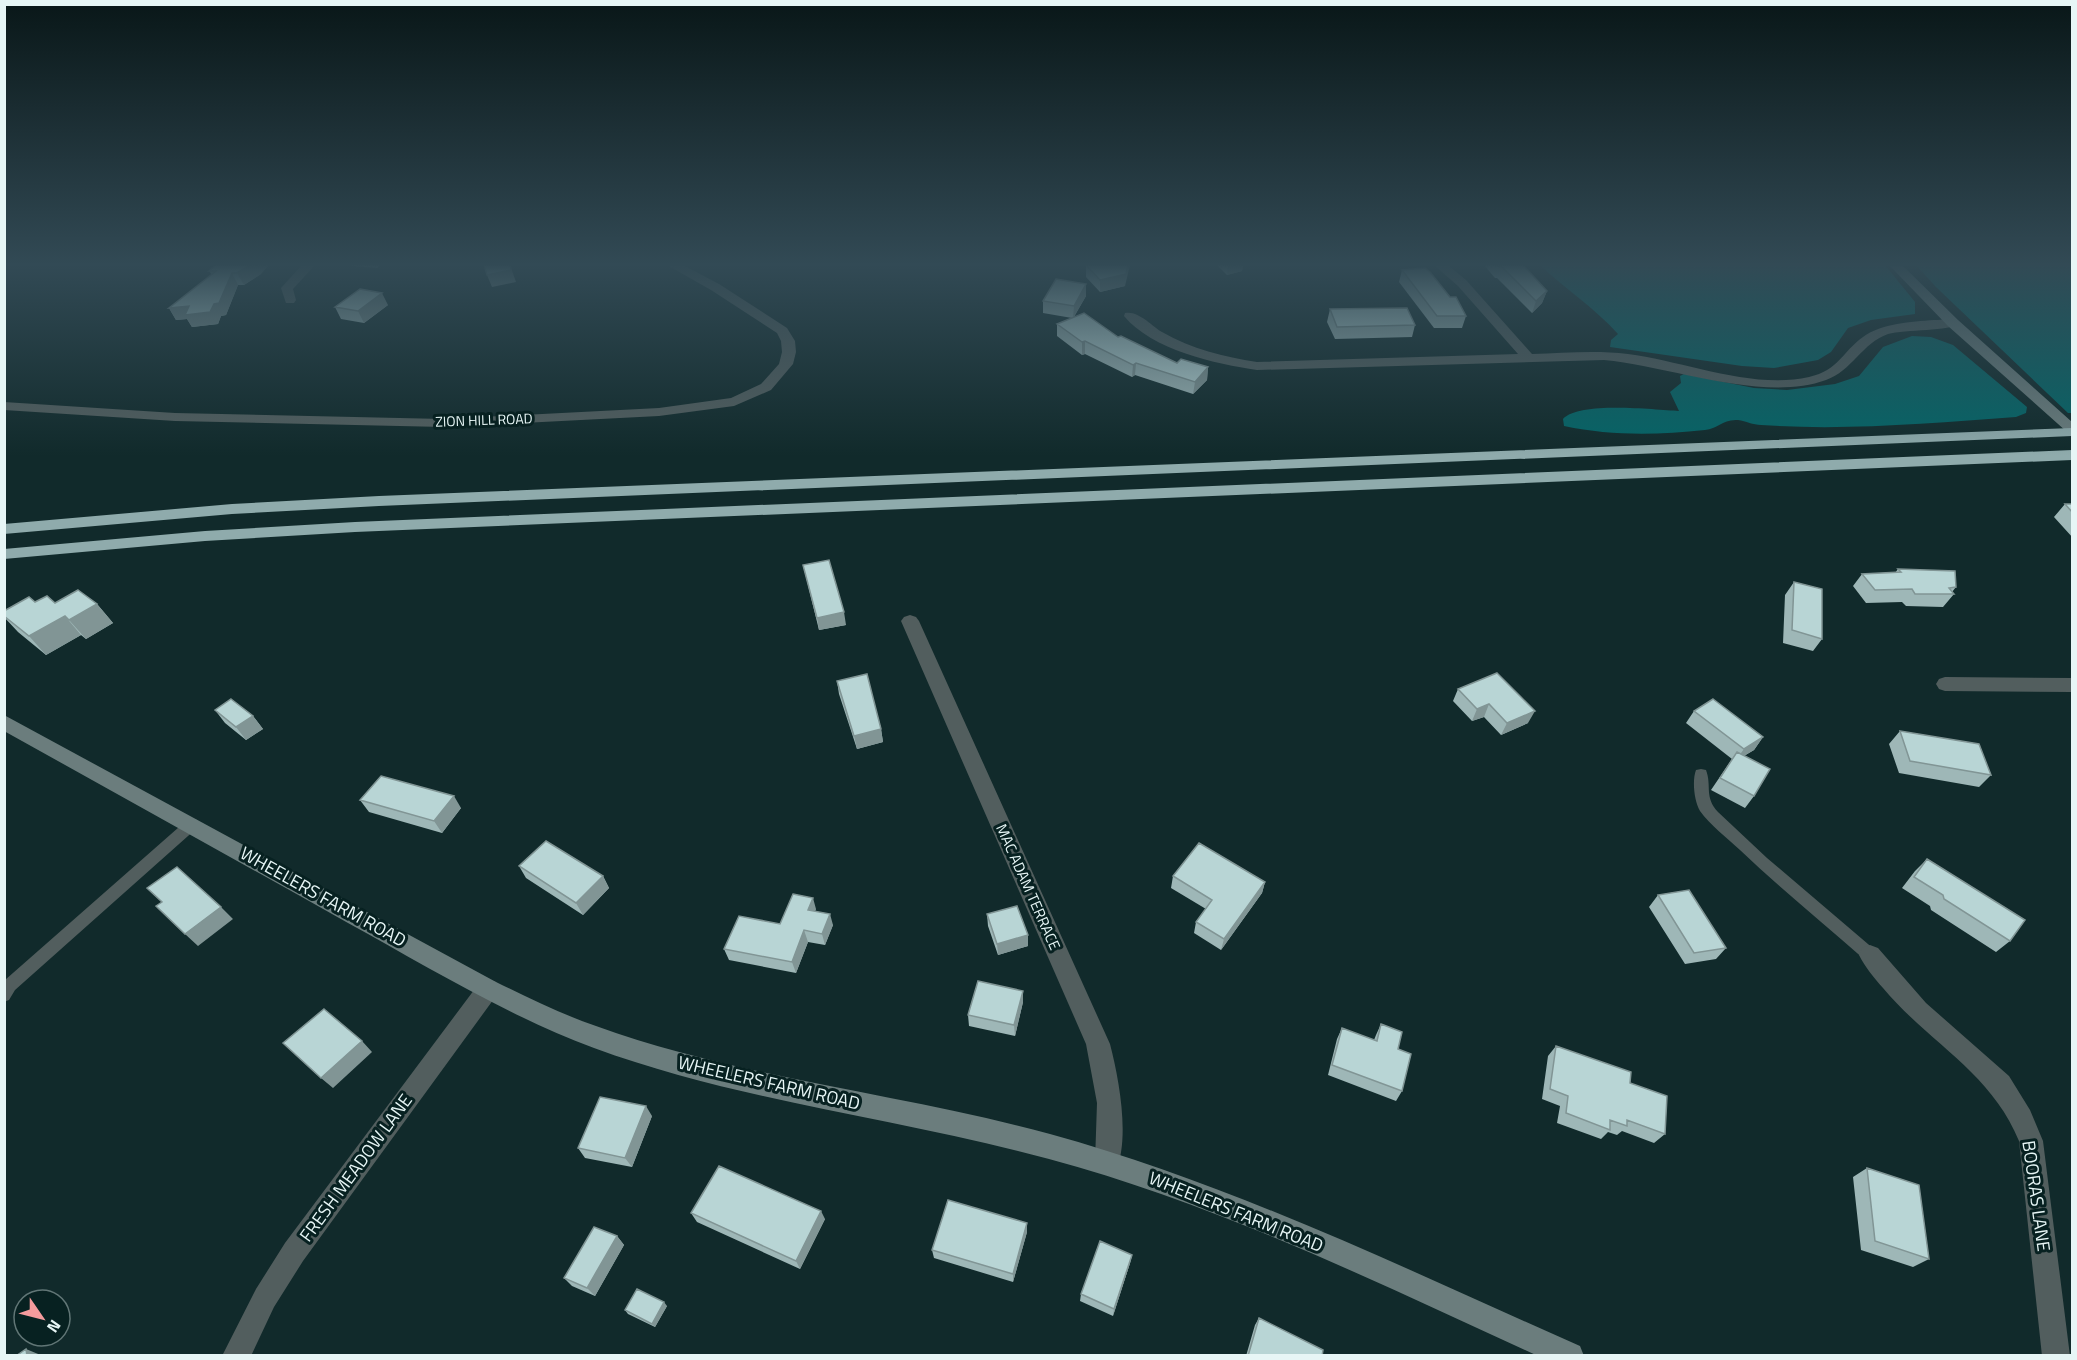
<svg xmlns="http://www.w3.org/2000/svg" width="2077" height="1360" font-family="'Titillium Web',sans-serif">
<rect width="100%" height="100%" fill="#112a2b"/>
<!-- forest -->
<path fill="#046567" d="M1540,265h345l30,37v12l-44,6 -23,8 -17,24 -13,8 -44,8 -32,-2 -132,-19 1,-7 7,-6c-23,-26 -53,-45 -78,-69z
M1916,265h156v148h-4l-132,-126z
M1912,336l19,1 22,8 74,62 -1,6 -10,4c-84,6 -171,14 -255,8 -8,0 -15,-4 -23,-5 -16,-1 -20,9 -33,10 -48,5 -94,6 -141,-4l-1,-7c17,-18 91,-9 116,-8l-9,-19 11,-9 -1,-7 4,-2 70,14 33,2 48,-6 24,-8 24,-29z"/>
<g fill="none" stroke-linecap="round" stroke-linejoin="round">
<!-- service -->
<path fill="#525e5e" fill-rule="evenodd" d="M1701,769l5,1c6,16 -2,27 12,42l49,46 108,92 2,5 -2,5 -5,2 -5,-2c-42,-37 -85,-72 -125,-110 -13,-12 -30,-25 -40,-39 -6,-10 -8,-31 -4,-41z
M192,818l5,2 2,4 -2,4 -182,162 -6,10 -5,2 1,-22 182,-160z"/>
<!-- minor -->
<path fill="#525e5e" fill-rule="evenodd" d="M302,265h13l-22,24 3,11 -2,3h-8l-5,-15z
M667,265h16l36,19 68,44 8,13 1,11 -3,12 -22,26 -37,16 -75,10 -215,11 -269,-6 -171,-11v-8l171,11 269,6 215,-11 72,-10 30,-14 18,-20 3,-12 -1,-11 -4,-8 -66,-43z
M1434,265h14l18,15 66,74c32,-1 64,-4 96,0 56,7 124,36 181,23 30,-7 33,-25 54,-40 19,-14 48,-15 71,-17 8,0 19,-3 26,3 -10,9 -55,6 -72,11 -26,9 -36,37 -62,46 -63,23 -156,-14 -222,-20l-347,10c-41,-6 -105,-20 -133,-54l1,-3c13,-3 27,13 37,19 30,17 62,25 95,30l261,-8 -60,-68z
M910,615l6,2 3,4 191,423c9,35 20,93 6,127l-9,3 -9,-3 -3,-9 2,-59 -11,-59 -185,-423 3,-4z
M1945,677l127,1v14l-127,-1 -6,-2 -3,-5 3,-5z
M1870,945l8,3 48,55 83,73 21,34 13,31 27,215h-28l-23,-215c-28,-69 -90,-98 -136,-153 -9,-10 -18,-21 -24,-33l3,-7z
M488,979l8,3 3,7 -3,7 -193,265 -29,46 -23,49h-29l34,-67 29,-46 195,-261z"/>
<!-- secondary -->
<path fill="#6b7d7d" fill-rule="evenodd" d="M1889,265h13l56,55 114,102v11l-5,-1 -119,-106z
M4,715l492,267c33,16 65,32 100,44 147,53 304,67 454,108 184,51 356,135 530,212l4,10h-46c-160,-73 -318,-151 -489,-197 -151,-41 -308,-57 -455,-111 -86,-32 -166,-81 -246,-125 -114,-64 -229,-128 -344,-192z"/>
<!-- motorway -->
<path fill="#8fabac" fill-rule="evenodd" d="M2072,428v8l-1693,70 -147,8 -228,20v-10l228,-20 147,-8z
M2072,450v10l-1717,72 -150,9 -201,18v-10l201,-18 150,-9z"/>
</g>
<!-- wall -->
<path fill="#9eb7b7" d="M352,265h28l-3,3 -25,-2z
M1086,265l39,21 -25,6 -14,-15z
M1217,265h26l-1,6 -15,4z
M1484,265h39l24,26 -5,12 -10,10 -35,-35h-2z
M1402,270l64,46 -4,12h-28l-35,-46z
M209,271l52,3 -17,11h-6l-12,30 -5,1 -3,8 -26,3 -5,-8 -11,1 -7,-12 43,-33z
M1086,284v12l-12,21 103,46 31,4 -1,13 -14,14 -58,-19 -3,2 -47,-23 -3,1 -25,-19v-12l15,-6 -29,-5v-12z
M388,305l-24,18 -23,-4 -6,-12z
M1330,309l85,16 -3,12 -77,2 -8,-17z
M2065,504h8v34l-19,-21z
M803,565l43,60 -27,5z
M1898,569l58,18 -4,5 2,2 -11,13 -37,-1 -4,-4 -36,1 -13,-17 9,-12 33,-1z
M1794,582l28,57 -9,12 -30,-8 2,-48z
M35,602l62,2 16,19 -27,16 -5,-4 -35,20 -28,-23 -14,-15v-6z
M837,681l44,48 2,13 -26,7 -18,-55z
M1458,689l70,34 -27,12 -17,-18 -12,4 -19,-20z
M215,710l38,6 10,13 -17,11 -21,-17z
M1694,711l69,26 -9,13 -10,6 10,40 -9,12 -34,-18 21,-31 -46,-36z
M1900,731l91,44 -12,12 -80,-14 -10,-29z
M360,800l101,8 -19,25 -73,-21z
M1927,859l83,82 -14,11 -65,-42 -1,-4 -28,-18 13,-17z
M519,866l84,10 6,12 -26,27 -57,-37z
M1173,876l92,6 -3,11 -41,57 -27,-17 2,-11 10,-13 -35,-21z
M1658,895l68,53 -10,11 -31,5 -36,-57z
M816,909l-1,2 18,14 -8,20 -17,-3 -12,31 -67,-13 -5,-11z
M987,914l41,32 -30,9 -10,-29z
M1023,991v11l-8,34 -46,-10 -1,-11z
M1381,1024l17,25 4,42 -6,10 -68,-26 9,-36 5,-11 32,12 2,-5z
M1556,1046l74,37 35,51 -11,9 -32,-12 -5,4 -9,-3 -7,7 -44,-16 3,-17 -18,-7 6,-43z
M652,1116l-20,51 -47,-9 -7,-10z
M1867,1168l62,91 -16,8 -52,-17 -8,-73z
M691,1213l134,6 -25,50 -103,-47z
M1027,1232l-14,50 -79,-24 -2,-8z
M617,1236l7,9 -29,51 -23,-10 -8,-8z
M1132,1255l-2,8 -17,53 -33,-15 1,-7z
M667,1306l-12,21 -27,-13 -3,-4z
M1259,1318l63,38h-76l9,-31z"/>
<!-- shaded-wall -->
<path fill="#819595" d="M250,265h19l-8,9 -17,11 -7,-12z
M510,265l6,17 -24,5 -5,-12z
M1128,265h2l-5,21 -25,6v-12z
M1228,265h15l-1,6 -15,4z
M232,273l6,12 -12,30 -5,1 -3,8 -26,3 -5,-8 -11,1 -7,-12 45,-4z
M1086,284v12l-13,22 1,-12z
M1547,291l-5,12 -10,10 4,-12z
M382,293l6,12 -24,18 -6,-12z
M1085,341v13l-3,1v-13z
M1136,363l-1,12 -3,2 1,-12z
M1208,367l-1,13 -14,14 2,-12z
M97,604l16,19 -27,16 -17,-19z
M844,612l2,13 -27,5 -2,-12z
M65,616l16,19 -35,20 -17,-19z
M1489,704l-5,13 -12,4 5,-12z
M1535,711l-7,12 -27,12 6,-12z
M253,716l10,13 -17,11 -10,-13z
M881,729l2,13 -26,7 -3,-13z
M1763,737l-9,13 -19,11 9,-12z
M454,796l7,12 -19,25 -8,-12z
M603,876l6,12 -26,27 -7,-12z
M1265,882l-3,11 -41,57 3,-11z
M813,898l3,11 -5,12 -3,-11z
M221,907l12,12 -35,27 -13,-12z
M830,914l3,11 -8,20 -3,-11z
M804,930l4,12 -12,31 -4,-11z
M1028,935v11l-30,9 -1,-11z
M1023,991v11l-8,34 -1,-11z
M362,1041l10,11 -39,36 -12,-10z
M646,1106l6,10 -20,51 -7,-9z
M821,1211l4,8 -25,50 -4,-8z
M1027,1223v9l-14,50v-8z
M617,1236l7,9 -29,51 -8,-8z
M1132,1255l-2,8 -17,53 1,-7z
M664,1302l3,4 -12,21 -3,-3z
M26,1349l17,7h-16z"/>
<!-- building -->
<path fill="#b8d5d5" stroke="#819595" stroke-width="1.5" d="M216,265h34l-13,8h-5l-13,30 -5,1 -4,8 -25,3 4,-9 -20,2 47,-37h-7z
M484,265h26l1,5 -24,5z
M1086,265h42l-2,9 -26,6z
M1497,265h26l24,26 -11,10 -35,-35h-3z
M1425,268l5,4 20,25h6l10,19h-29l-35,-46z
M1056,279l30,5 -12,22 -31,-5z
M360,289l22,4 -24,18 -23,-4z
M1407,308l8,17 -78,2 -7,-18z
M1084,313l34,24 3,-1 56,27 4,-4 27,8 -13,15 -59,-19 -3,2 -48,-24 -3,1 -25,-18z
M2065,504h8v9z
M829,560l15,52 -27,6 -14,-53z
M1898,569l57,2 1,16 -7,1 5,6h-39l-3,-5 -37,1 -13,-16 39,-2z
M1794,582l28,7v50l-30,-9z
M78,590l19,14 -28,16 -4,-4 -36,20 -25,-20v-5l25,-14 6,5 12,-6 8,7z
M1497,673l38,38 -28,12 -18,-19 -12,5 -19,-20z
M867,674l14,55 -27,7 -17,-55z
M231,699l22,17 -17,11 -21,-17z
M1713,699l50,38 -19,12 -50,-38z
M1900,731l79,13 12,31 -81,-14z
M1737,752l33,17 -16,27 -34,-18z
M381,776l73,20 -20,25 -74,-21z
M546,841l57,35 -27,27 -57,-37z
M1199,843l66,39 -41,57 -28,-17 16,-22 -39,-24z
M1927,859l98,61 -15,21 -66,-42 -1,-4 -29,-18z
M177,867l44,40 -36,27 -29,-28 6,-4 -15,-14z
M1689,890l37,58 -32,5 -36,-58z
M793,894l20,4 -5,12 22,4 -8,20 -18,-4 -12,32 -68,-13 15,-33 41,8z
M1017,906l11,29 -31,9 -10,-30z
M978,981l45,10 -9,34 -46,-10z
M324,1009l38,32 -41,37 -38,-35z
M1381,1024l21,8 -4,17 13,5 -9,37 -70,-26 10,-37 35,13z
M1556,1046l75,26 -1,11 37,13 -2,38 -38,-14v6l-17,-6v10l-44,-17 2,-17 -18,-7z
M600,1097l46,9 -21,52 -47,-10z
M719,1166l102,45 -25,50 -105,-48z
M1867,1168l52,17 10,74 -54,-18z
M948,1200l79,23 -14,51 -81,-24z
M594,1227l23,9 -30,52 -23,-10z
M1100,1241l32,14 -18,54 -33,-15z
M637,1289l27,13 -12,22 -27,-14z
M1259,1318l64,32 -1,6h-74z
M26,1349l1,7h-11z"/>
<!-- sky -->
<linearGradient id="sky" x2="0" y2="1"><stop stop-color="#091718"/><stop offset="0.58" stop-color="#324a55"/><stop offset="1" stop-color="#324a55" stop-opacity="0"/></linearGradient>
<rect width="2077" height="456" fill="url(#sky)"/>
<g text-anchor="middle" stroke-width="6" stroke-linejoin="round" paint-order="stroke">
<!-- far-street labels -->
<g font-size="14" fill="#e7f6f6" stroke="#072121">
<text transform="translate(484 420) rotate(-2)" y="5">ZION HILL ROAD</text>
</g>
<!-- street labels -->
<g font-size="15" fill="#e7f6f6" stroke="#072121">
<text transform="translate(1028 887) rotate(66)" y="5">MAC ADAM TERRACE</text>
</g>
<!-- near-street labels -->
<g font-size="18" fill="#e7f6f6" stroke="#072121">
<text transform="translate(323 897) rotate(29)" y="6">WHEELERS FARM ROAD</text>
<text transform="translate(769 1083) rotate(13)" y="6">WHEELERS FARM ROAD</text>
<text transform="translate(356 1168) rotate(-54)" y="6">FRESH MEADOW LANE</text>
<text transform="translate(2036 1196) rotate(82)" y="6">BOORAS LANE</text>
<text transform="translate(1236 1212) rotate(22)" y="6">WHEELERS FARM ROAD</text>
</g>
</g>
<!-- border -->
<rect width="2077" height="1360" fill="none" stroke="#e7f6f6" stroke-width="12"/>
<!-- north arrow -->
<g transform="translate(42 1318) rotate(125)"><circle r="28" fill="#072121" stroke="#617676" stroke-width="1.5"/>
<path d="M0-4.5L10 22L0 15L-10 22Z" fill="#f59b9d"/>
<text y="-9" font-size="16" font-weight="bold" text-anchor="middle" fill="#e7f6f6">N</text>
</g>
</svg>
